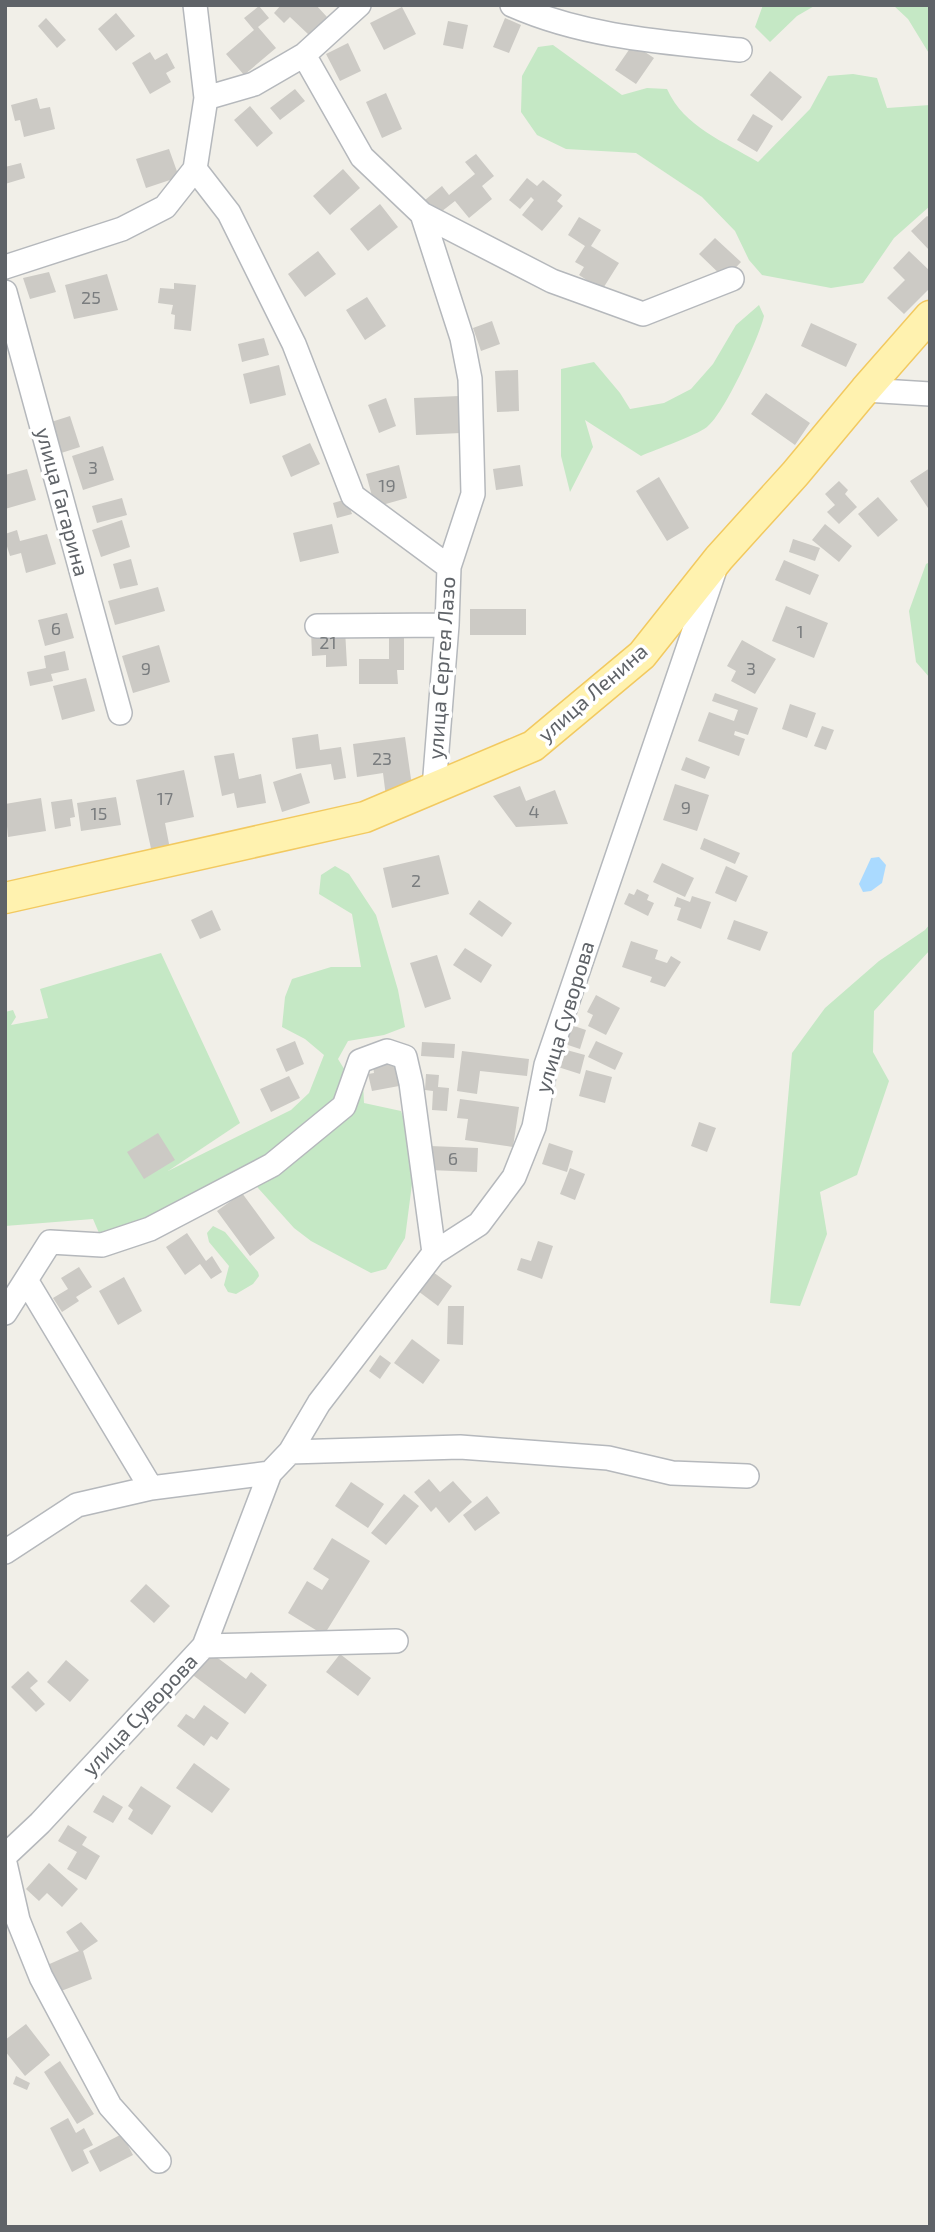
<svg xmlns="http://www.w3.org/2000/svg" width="935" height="2232" font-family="'Exo 2',sans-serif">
<rect width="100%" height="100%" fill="#f1efe8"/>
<!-- green -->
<path fill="#c5e8c5" d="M763,5h53l-19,11 -27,26 -15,-15z
M893,5h37v50l-22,-36z
M553,45l69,50 25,-7 20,1c17,38 58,53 91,73l52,-53 18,-33 25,-2 24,4 10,30 43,-3v101l-36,32 -31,45 -32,5 -69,-13 -13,-15 -14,-29 -33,-34 -66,-44 -70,-4 -29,-14 -16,-23 1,-36 16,-29z
M759,305l5,11c-5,22 -40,98 -57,111 -12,9 -50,22 -66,29l-56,-36 8,27 -23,45 -9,-36v-87l33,-7 26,31 10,16 34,-6 27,-14 22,-25 23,-39z
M930,562v116l-14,-16 -7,-51 17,-47z
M335,866l14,8 27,41 22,75 7,37 -21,8 -36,6 -10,18 8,13 17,11 1,20 37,8 15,42 -11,85 -19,31 -15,4 -60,-32 -17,-13 -45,-50 -76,32 -74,23 -6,-14 -88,7v-214l8,-2 3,7 -5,8 37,-7 -8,-29 121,-36 79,170 -72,48 123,-61 18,-17 15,-38 -19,-16 -23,-12 3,-30 7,-18 39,-12h30l-9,-53 -33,-20 2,-19z
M930,924v26l-56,61 -1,41 16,29 -32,94 -37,17 7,42 -27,72 -30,-3 22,-250 33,-45 54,-47 46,-31z
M213,1226l12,6 33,40 1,4 -6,8 -17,10 -8,-2 -4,-7 5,-19 -20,-24 -2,-9z"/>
<!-- water -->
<path fill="#aadaff" d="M879,857l7,8 -4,18 -11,8 -8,1 -4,-8 12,-26z"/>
<!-- building -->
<path fill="#cccac5" d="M281,5h35l11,12 -18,18 -19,-18 -6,6 -10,-10z
M259,6l10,12 -11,9 18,21 -32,27 -18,-21 28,-24 -10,-12z
M402,7l14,27 -32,16 -14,-27z
M116,13l19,23 -19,15 -18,-22z
M46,18l20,22 -9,8 -19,-22z
M505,18l16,7 -12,28 -16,-6z
M448,21l20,4 -5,24 -20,-4z
M348,43l13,28 -21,10 -14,-27z
M633,44l21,14 -18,26 -21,-14z
M150,52l5,8 12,-7 8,15 -9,5 5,9 -21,12 -18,-31z
M770,71l32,26 -20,24 -32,-26z
M295,89l10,12 -25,19 -10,-12z
M386,93l16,36 -20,9 -16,-36z
M37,98l3,11 10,-2 5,22 -31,8 -4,-17 -5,1 -4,-16z
M250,106l23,27 -16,14 -23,-27z
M753,114l20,12 -16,26 -20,-12z
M169,149l10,28 -33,11 -10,-29z
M476,154l18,22 -12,10 10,13 -23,19 -14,-17 -18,14 -12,-15 17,-14 7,9 26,-21 -10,-12z
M21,163l4,15 -20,6v-17z
M343,169l17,19 -30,27 -17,-19z
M527,178l10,8 6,-6 19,15 -5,6 6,5 -21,25 -20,-16 12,-15 -3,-3 -11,12 -11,-9z
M380,204l18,23 -30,24 -18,-22z
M927,216l3,2v33l-19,-20z
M579,217l22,13 -10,16 28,17 -17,27 -23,-15 5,-8 -9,-5 10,-16 -17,-11z
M715,238l26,24 -16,17 -26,-25z
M318,251l18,23 -31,23 -17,-23z
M909,251l21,20v17l-26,26 -17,-16 18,-18 -12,-12z
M49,272l7,20 -26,7 -7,-21z
M107,274l11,36 -44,9 -9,-34z
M174,283l22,2 -5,46 -17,-2 1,-14 -4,-1 2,-9 -15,-2 2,-15 14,1z
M367,297l19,29 -21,14 -19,-30z
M492,321l8,23 -19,7 -8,-23z
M811,323l46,21 -11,23 -45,-21z
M264,338l5,17 -27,7 -4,-18z
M279,365l7,30 -36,9 -7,-30z
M518,370l1,41 -22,1 -2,-41z
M766,393l44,30 -15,22 -44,-31z
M459,396l2,37 -45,2 -2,-37z
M386,398l10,28 -17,7 -11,-28z
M70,416l10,31 -22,7 -10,-31z
M310,443l10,21 -29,13 -9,-21z
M103,446l11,34 -31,10 -11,-34z
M399,465l8,33 -32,9 -9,-33z
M520,465l3,21 -27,4 -3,-21z
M930,468v43l-20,-30z
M27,469l9,31 -31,9v-34z
M659,477l30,51 -22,13 -31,-50z
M839,481l9,9 -3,4 12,13 -18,17 -12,-12 8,-7 -10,-11z
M878,497l20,23 -20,17 -20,-23z
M122,498l5,17 -30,8 -5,-17z
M347,499l5,15 -15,4 -4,-15z
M122,520l8,27 -29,10 -9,-27z
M332,524l7,29 -39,9 -7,-29z
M825,524l27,22 -13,16 -27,-22z
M17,530l3,11 27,-7 9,30 -30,9 -5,-20 -11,3 -5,-16v-6z
M793,539l27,9 -5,13 -26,-9z
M131,559l7,26 -18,4 -7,-25z
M784,560l35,15 -9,20 -35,-15z
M158,587l7,24 -50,14 -7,-24z
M786,606l42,17 -14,35 -42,-17z
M470,609h56v26h-56z
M67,613l7,25 -29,8 -7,-26z
M345,629l2,37 -21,1v-12l-14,1 -1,-25z
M389,638h15v32h-7l1,14h-39v-25h30z
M742,640l34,19 -21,35 -24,-13 5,-10 -9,-5z
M159,645l11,37 -37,11 -11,-37z
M65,651l4,19 -18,4 2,7 -23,5 -3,-14 19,-4 -2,-12z
M86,678l9,33 -33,9 -9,-34z
M715,693l43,15 -10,27 -13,-4 -1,4 11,4 -6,17 -41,-15 11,-29 25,9 4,-11 -26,-9z
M790,704l26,9 -9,25 -25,-9z
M822,726l12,4 -8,20 -12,-4z
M318,734l2,16 21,-3 5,31 -12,2 -3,-16 -35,5 -4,-31z
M405,737l8,56 -27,4 -3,-24 -26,4 -4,-33z
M234,753l5,26 22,-5 5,29 -29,5 -3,-15 -12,3 -8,-40z
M686,757l24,10 -5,12 -24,-9z
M184,770l10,47 -29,6 5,26 -18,4 -16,-73z
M301,773l9,30 -28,9 -9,-30z
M675,784l34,11 -12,36 -34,-11z
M520,786l6,15 29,-11 13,34 -52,3 -23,-31z
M116,797l5,28 -40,6 -4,-28z
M41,798l5,33 -38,6 -3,-33z
M72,799l3,18 -5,1 1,8 -16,3 -4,-27z
M704,838l36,15 -5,11 -35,-15z
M439,855l10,39 -57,14 -9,-40z
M662,863l32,15 -9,19 -32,-15z
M726,866l22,10 -12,26 -21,-9z
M637,889l12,6 -2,5 7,3 -6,13 -24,-12 5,-11 5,2z
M692,896l19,6 -10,27 -24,-9 4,-12 -7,-2 3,-9 13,5z
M479,900l33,23 -10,14 -33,-23z
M212,910l9,20 -21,9 -9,-19z
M734,920l34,12 -8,19 -33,-12z
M631,941l27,9 -3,9 12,4 4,-7 10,6 -16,25 -15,-5 2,-5 -30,-10z
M465,948l27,17 -11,18 -28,-18z
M437,955l14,44 -26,9 -15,-45z
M596,995l24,13 -14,27 -18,-9 5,-11 -6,-3z
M568,1024l18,6 -6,19 -18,-6z
M295,1041l9,23 -18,8 -10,-23z
M596,1041l27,12 -8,17 -27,-13z
M422,1042l33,2 -1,14 -33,-2z
M563,1049l22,6 -5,19 -22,-7z
M462,1051l67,8 -2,17 -47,-5 -3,23 -20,-3z
M393,1056l6,30 -27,5 -4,-17 6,-1 -2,-13z
M586,1070l26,7 -7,26 -26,-7z
M426,1074l13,1 -1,12 11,1 -2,23 -15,-1 1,-19 -8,-1z
M289,1076l11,22 -29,14 -11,-23z
M460,1099l59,8 -6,40 -48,-7 3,-21 -11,-1z
M699,1122l17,6 -9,24 -16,-6z
M158,1133l17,27 -31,19 -17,-27z
M549,1143l24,8 -6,21 -25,-8z
M430,1146l48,2 -1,24 -48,-2z
M570,1168l15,6 -10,26 -15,-6z
M242,1193l33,45 -25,18 -33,-45z
M187,1233l19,28 6,-5 10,16 -11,7 -11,-15 -15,11 -19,-28z
M538,1241l15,5 -11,33 -25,-9 4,-12 10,3z
M79,1267l13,20 -16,10 3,4 -17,11 -9,-14 15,-9 -7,-11z
M433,1272l19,14 -14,20 -20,-15z
M124,1277l18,34 -24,14 -19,-34z
M448,1306h16l-1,39 -16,-1z
M412,1339l28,21 -17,24 -29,-21z
M380,1355l11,8 -11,16 -11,-8z
M429,1479l11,13 13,-11 19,21 -23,21 -13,-16 -5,5 -17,-20z
M351,1482l33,22 -16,24 -33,-22z
M404,1494l15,12 -33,39 -15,-12z
M487,1496l13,17 -25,18 -12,-16z
M332,1538l38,23 -46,74 -36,-22 19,-32 15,9 7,-11 -16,-10z
M146,1584l24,22 -16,17 -24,-22z
M207,1650l39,29 5,-7 16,13 -22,29 -55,-41z
M340,1654l31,24 -13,18 -32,-24z
M66,1660l23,20 -19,22 -23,-20z
M28,1671l10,10 -8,7 15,16 -9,8 -25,-25z
M204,1705l25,18 -12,17 -6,-4 -7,10 -27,-20 9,-12 8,5z
M194,1763l36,26 -18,24 -36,-25z
M141,1786l30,20 -19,29 -24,-16 5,-9 -5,-4z
M103,1795l20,12 -10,16 -20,-11z
M68,1825l19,12 -5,8 18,11 -14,24 -19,-11 10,-17 -19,-11z
M49,1863l29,26 -16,18 -15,-14 -8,8 -13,-12z
M81,1922l17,19 -15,10 9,28 -36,14 -11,-27 34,-15 -13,-19z
M26,2024l24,31 -25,21 -20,-25v-11z
M60,2061l34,53 -17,10 -33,-52z
M16,2076l14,7 -3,7 -14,-6z
M68,2118l8,15 8,-5 9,17 -10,5 6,13 -17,9 -22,-44z
M122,2134l11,21 -33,17 -11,-21z"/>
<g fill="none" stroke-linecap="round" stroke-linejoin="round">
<defs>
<path id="minor" d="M512,5c72,32 151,37 228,45
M304,55l58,102 60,57 40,124 8,41 3,115 -24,73 -2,58 -13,163
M206,98l48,-14 50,-29 55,-50
M195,169l34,44 65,131 59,152 96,71
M422,214l130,67 91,33 89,-35
M5,267l117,-38 43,-22 30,-38 11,-71 -11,-93
M5,292l115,421
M865,390l65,4
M317,626l130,-1
M26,1280l125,208
M5,1313l45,-71 52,3 48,-16 122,-64 72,-59 16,-45 27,-10 18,6 6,26 23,170
M290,1452l170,-5 148,11 64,15 75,3
M5,1552l72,-47 74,-17 119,-15 20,-21 29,-49 115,-150 45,-29 35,-47 20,-50 12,-62 168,-493
M204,1646l192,-5
M5,1856l35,-33 164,-177 66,-173
M5,1863l13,57 23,57 69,129 49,55"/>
<path id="major" d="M5,898l360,-81 168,-71 109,-91 77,-97 76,-84 70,-84 65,-74"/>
</defs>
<!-- minor casing -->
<use href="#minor" stroke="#b5b8bc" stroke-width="26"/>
<!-- major casing -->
<use href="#major" stroke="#f2c960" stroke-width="33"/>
<!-- minor -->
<use href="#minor" stroke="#fff" stroke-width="23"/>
<!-- major -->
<use href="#major" stroke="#fff2af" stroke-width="30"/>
</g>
<g text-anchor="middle" stroke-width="7" stroke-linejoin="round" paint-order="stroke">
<!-- number labels -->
<g font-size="18" fill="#7a7d7f">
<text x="91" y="304">25</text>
<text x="93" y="474">3</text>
<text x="387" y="492">19</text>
<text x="56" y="635">6</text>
<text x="800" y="638">1</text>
<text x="328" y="649">21</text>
<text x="146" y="675">9</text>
<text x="751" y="675">3</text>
<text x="382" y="765">23</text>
<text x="165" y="805">17</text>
<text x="686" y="814">9</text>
<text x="534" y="818">4</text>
<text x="99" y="820">15</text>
<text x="416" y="887">2</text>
<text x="453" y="1165">6</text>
</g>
<!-- street labels -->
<g font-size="21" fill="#5f6368" stroke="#fff">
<text transform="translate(62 502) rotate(75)" y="7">улица Гагарина</text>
<text transform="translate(442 668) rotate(-86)" y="7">улица Сергея Лазо</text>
<text transform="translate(593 693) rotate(-41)" y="7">улица Ленина</text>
<text transform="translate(565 1017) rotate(-73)" y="7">улица Суворова</text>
<text transform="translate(140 1715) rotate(-47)" y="7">улица Суворова</text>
</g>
</g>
<!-- border -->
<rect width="935" height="2232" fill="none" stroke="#5f6368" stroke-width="14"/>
</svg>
